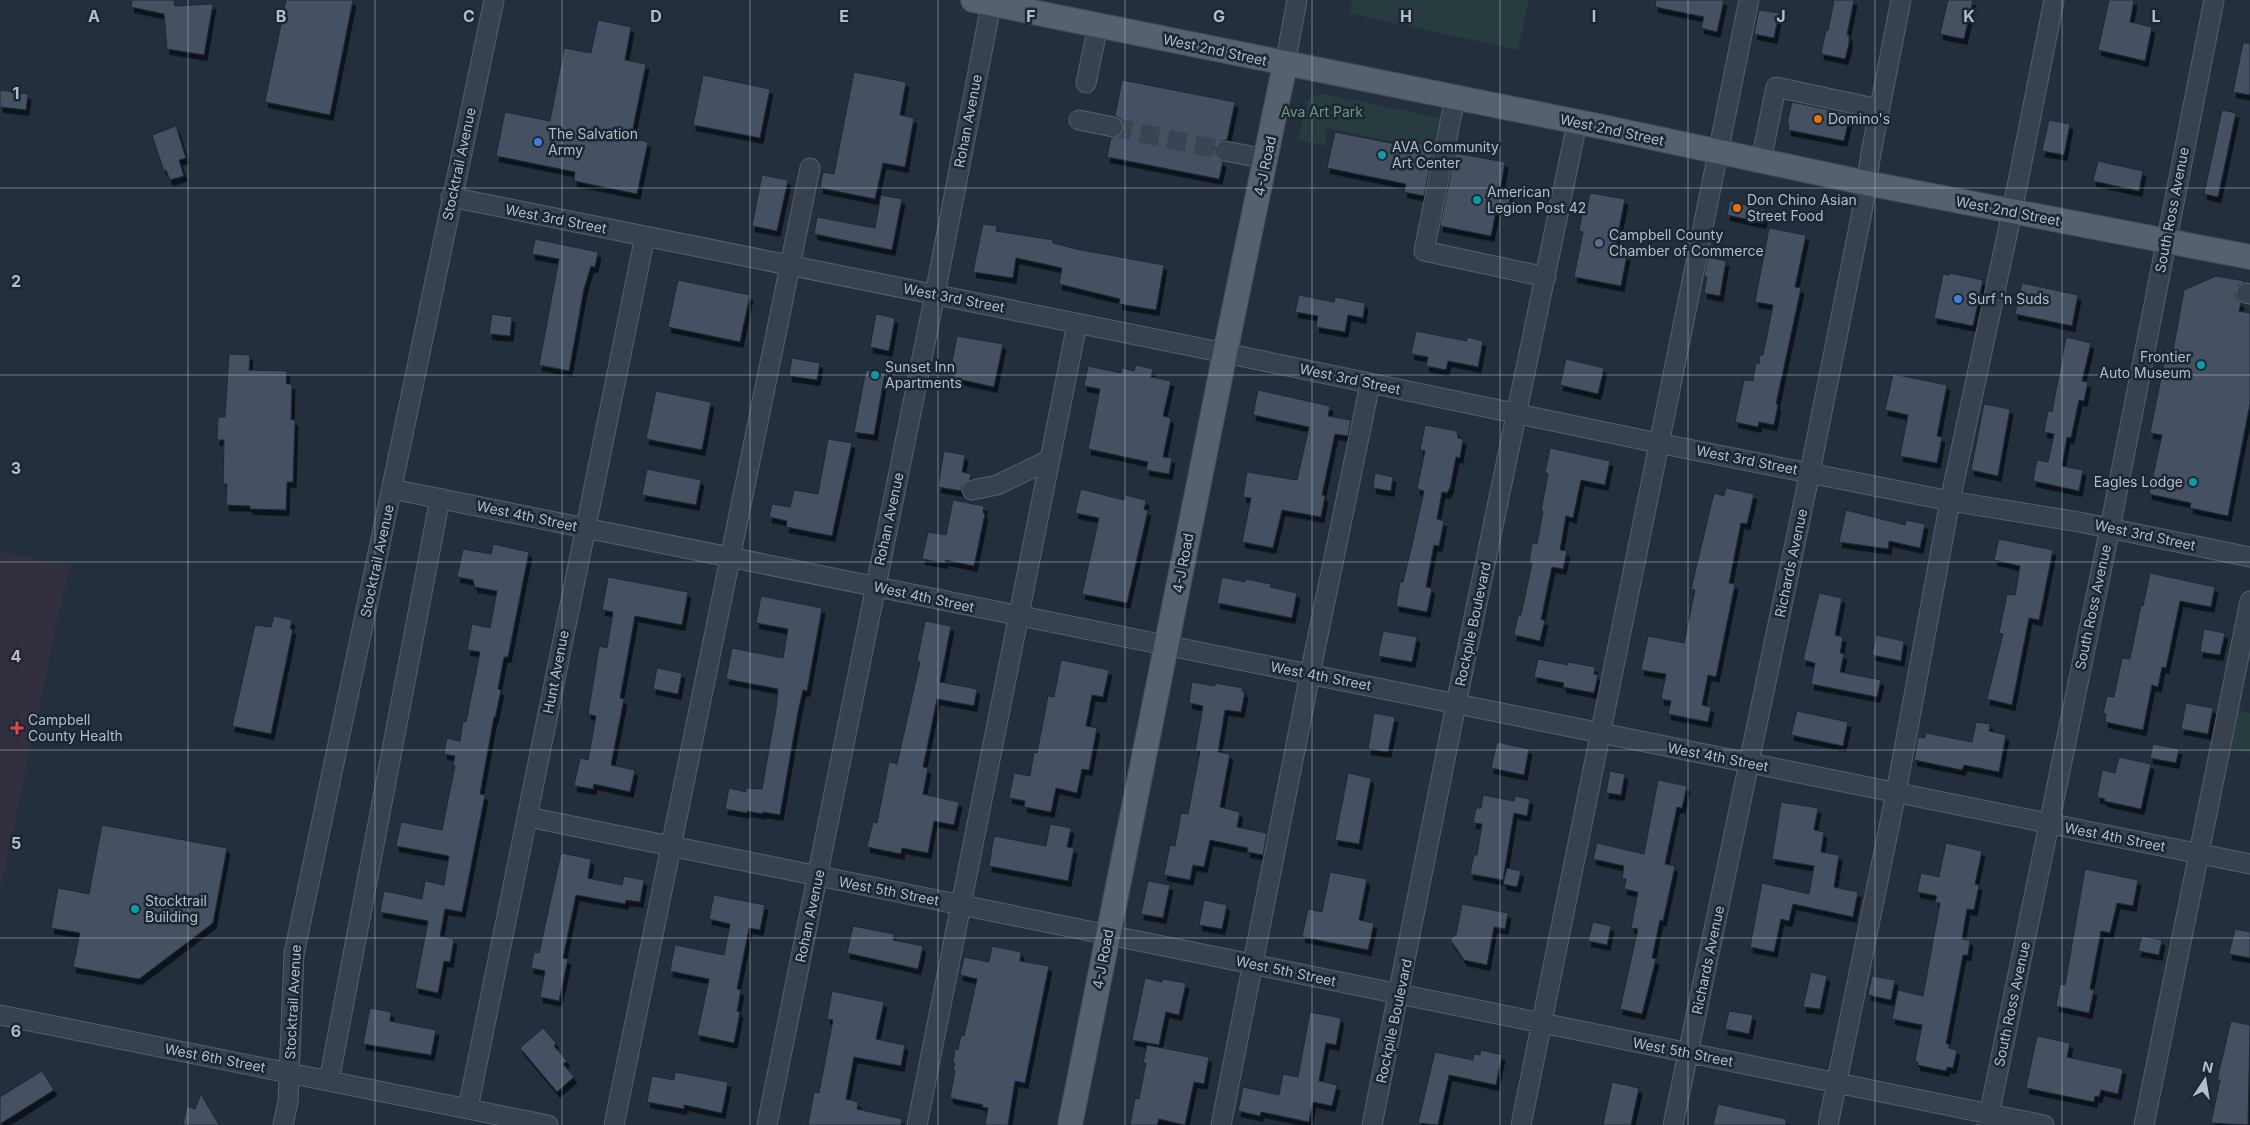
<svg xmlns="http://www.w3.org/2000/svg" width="2250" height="1125" font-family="Inter,sans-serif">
<defs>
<filter id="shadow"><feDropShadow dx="3" dy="5.5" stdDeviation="0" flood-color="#0009"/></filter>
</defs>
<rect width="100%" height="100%" fill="#242f3e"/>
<!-- medical -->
<path fill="#32303f" d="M0,551l69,15 -69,325z"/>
<!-- green -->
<path fill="#263c3f" d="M1352,0h177l-11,50 -169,-37z
M1323,94l117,24 -1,28 -37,-8 -2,5 -73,-15 -2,18 -27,-6 9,-38 5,-6z
M2237,710l13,3v40l-21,-5z"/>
<!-- building -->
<path fill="#455162" stroke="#1f2835" filter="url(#shadow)" d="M132,0h42l1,6 38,-2 -9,51 -37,-6 -3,-35 -33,-7z
M286,0h67l-23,115 -65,-13z
M1656,0h68l-7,32 -16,-4 3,-11 -49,-10z
M1834,0h20l-7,35h2v9l-4,15 -24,-5 5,-24 2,1z
M1948,0h25l-9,39 -24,-5z
M2109,0h25l-4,22 22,5 -7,34 -47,-11z
M1759,10l20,3 -5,25 -20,-4z
M598,20l33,7 -6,33 21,4 -15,74 17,4 -11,52 -63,-13 1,-9 -79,-16 9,-44 45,9 14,-73 27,5z
M2243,43h7v52l-17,-3z
M854,72l52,10 -6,33 14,3 -9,49 -22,-4 -8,36 -55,-11 3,-16 11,2z
M703,75l67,14 -10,49 -67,-13z
M1122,80l113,22 -8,38 -6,1 -7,7 1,7 8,7 -4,17 -112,-22 4,-19 10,-3 3,-6 -3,-10 -6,-3z
M0,90l28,4 -2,16 -26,-3z
M1792,102l58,12 -6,27 -56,-11 1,-6h-2z
M2222,110l14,3 -18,84 -14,-3z
M2049,120l21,4 -6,31 -22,-4z
M176,126l10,32 -7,2 5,16 -14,4 -4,-10 -2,1 -12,-36z
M1335,132l71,14 1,-5 27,6 -10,49 -20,-4 2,-8 -79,-16z
M1455,153l50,9 -5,30 11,2 -3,15 -11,-2 -6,29 -51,-10z
M2098,161l45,10 -4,20 -46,-10z
M762,175l26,5 -11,51 -25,-5z
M1590,193l35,6 -11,54 13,2 -6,31 -47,-9 9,-45 -4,-1 3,-17h4z
M881,195l21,4 -10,51 -78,-16 3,-17 58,11z
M1730,201l36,9 -3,13 -36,-8z
M983,224l14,2 -1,5 57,9v3l23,6 88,16 -8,45 -37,-6 1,-5 -61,-15 3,-16 -46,-10 -3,20 -40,-6z
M1769,228l37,7 -11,52 6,1 -25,116 2,1 -4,20 -15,-3 -1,5 -23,-5 9,-42 9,1 3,-18 3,1 1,-9h3l10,-50 -18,-3z
M535,239l63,13 -3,15 -4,-1 -7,23 -15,82 -30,-6 20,-106 -27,-5z
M1708,257l18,4 -6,35 -16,-3 3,-16 -3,-1z
M1950,273l33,7 -10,46 -39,-8 9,-44 6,1z
M2216,276l29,5 -7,5 -3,10 6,7 -2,8 11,2v91l-22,112 -38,-8 1,-5 -42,-9 13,-59 -12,-2 17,-84 6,2 11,-61z
M678,280l72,15 -10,47 -72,-15z
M2022,283l56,12 -6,31 -57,-12z
M1299,295l35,7 1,-5 30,6 -2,15 -15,-3 -3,17 -29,-5 2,-11 -23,-4z
M492,314l20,3 -2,19 -21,-2z
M876,314l19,4 -6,33 -19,-4z
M1416,331l51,10v-4l16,4 -5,26 -30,-6 -2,9 -20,-4 2,-9 -17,-3z
M957,336l46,8 -9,43 -45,-10z
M2066,337l25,6 -9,38 6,1 -4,19 -5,-1 -8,38 -4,-1 -5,29 21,4 -4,21 -46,-10 4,-21 11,2 6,-28 -10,-2 4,-21 4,1z
M229,354l21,1 -1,15 38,1 -1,13h6l-1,36h4l-2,62h-6l-1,28 -36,-1v-3l-24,-1 1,-21h-4l1,-44h-7l1,-23h7z
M792,358l28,5 -3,17 -28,-4z
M1566,359l38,9 -6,26 -38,-9z
M1136,365l17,4 -2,8 20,4 -8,35 8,2 -8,39 9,1 -3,16 -23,-4 2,-8 -60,-13 12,-60 -16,-3 4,-20 33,7 1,-5 12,3z
M866,370l19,3 -11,62 -20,-3z
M1893,374l54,11 -10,51 5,1 -5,26 -37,-7 8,-41 -23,-5z
M1258,390l72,16 -2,10 23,4 -3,16 -13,-2 -13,61 3,1 -4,21 -39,-7 -9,38 -31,-6 9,-44 -8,-1 4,-25 50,8 12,-53 -56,-12z
M656,391l55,11 -9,48 -56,-11z
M1984,404l26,5 -12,67 -27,-6z
M1425,425l32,6 1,7 5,1 -3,19 -4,-1 -6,31 -3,5 -5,-1 -5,27 7,2 -5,25 -5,-1 -8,42 6,1 -5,24 -31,-6 4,-24h3l8,-33 13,-58 -7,-2 8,-38 -5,-1z
M828,439l24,4 -20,93 -46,-9 1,-6 -18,-4 3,-13 18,3 4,-17 24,4z
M1550,448l60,13 -5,24 -24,-5 -8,38 -7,-2 -6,34 7,1 -4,18 -11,-2 -11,53h4l-5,21 -26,-6 4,-20h3l11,-52h-3l3,-20 5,1 6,-33h-2l7,-37 -3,-1z
M944,451l21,4 -3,17 9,2 -1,5 -8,7 -1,5 -23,-4z
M647,469l54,11 -5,25 -54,-10z
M1375,473l18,4 -2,14 -18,-3z
M1726,488l28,6 -7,30 -6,-1 -12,60 6,1 -19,93 -8,-2 -6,30 9,2 -3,15 -40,-8 3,-13 -10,-2 5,-25 -25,-4 7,-34 36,7 11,-53 -4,-1 23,-96 10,3z
M1081,489l43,11 1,-5 21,5 -2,10h4l-21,93 -45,-9 17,-76 -24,-5z
M953,500l31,6 -1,7 2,1 -11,52 -29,-6v3l-23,-4 6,-27 18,3z
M1846,510l59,15 1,-5 19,4 -5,24 -31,-7 -1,8 -49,-7z
M1999,539l54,11 -14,70 -10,-2 -17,87 -25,-6 16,-65 -4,-1 8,-39 8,1 5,-29 -26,-6z
M493,544l36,8 -21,105h-4l-6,32 3,1 -6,28 -1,-1 -14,77 5,1 -23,117 -17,-3 -5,27 14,3 -4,23 -6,-1 -6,32 -23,-5 13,-67 -48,-9 4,-21 38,8 3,-18 19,4 5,-29 -53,-10 5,-24 41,8 13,-64h-2l2,-10 -11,-2 3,-16 13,3 3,-20 3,1 14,-70 -13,-2 5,-26 18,4 7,-37 -22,-4 -2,-7 -16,-3 6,-28 28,5z
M2150,573l65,14 -4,20 -31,-6 -14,67 -4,-1 -4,20 -6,-2 -9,45 -38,-8 1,-8 -3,-1 4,-17 7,1 8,-39 8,1 11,-54 2,1z
M608,577l80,15 -6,33 -47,-9 -15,82 4,1 -13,66 24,5 -5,22 -36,-8 -1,5 -19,-3 6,-28 8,2 8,-44 -8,-2 7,-42 4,-26 8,2 6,-36 -11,-2z
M1222,577l23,5 1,-3 25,5 -1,3 27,6 -5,25 -75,-15z
M1819,593l23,5 -7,37 8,2 -3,16 4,1 -4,18 41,8 -4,17 -66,-13 4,-21 -12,-3z
M761,596l61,12 -15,83 -4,-1 -5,22 -18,103 -17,-3v2l-16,-3v2l-22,-4 4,-21 17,4v-4l16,1 14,-80 2,-20 -52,-10 6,-31 51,10 5,-29 -32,-6z
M274,616l18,4 -2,9h3l-22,105 -39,-8 23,-101 16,2z
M925,621l26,5 -11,56 37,7 -3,17 -37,-7 -14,68 5,1 -5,26 36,8 -5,23 -20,-4 -6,32 -26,-5 -1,6 -34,-7 6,-25 4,1 12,-61 8,2 23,-102 -3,-1z
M2204,629l21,4 -5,22 -20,-3z
M1383,631l34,6 -5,25 -34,-6z
M1876,635l28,6 -3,20 -29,-6z
M1538,659l30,6v-3l27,5 -1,7 4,1 -4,18 -31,-6 1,-4 -30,-6z
M1061,660l48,10 -6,27 -11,-2 -6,31 11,2 -8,42 -7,-1 -5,24 -21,-5 -5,24 -27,-5 1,-6 -16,-3 5,-25 16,3 4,-24 3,1 11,-57 6,1z
M657,668l25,5 -4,21 -25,-5z
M1192,682l23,4v-3l28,5 -1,4h3l-4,20 -16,-2 -7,42 12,2 -10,53 20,5 -3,15 30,6 -4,22 -16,-3 1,-4 -38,-8 -6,27 -11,-2 -3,15 -26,-5 6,-30 5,1 6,-33 7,1 12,-63h-5l8,-45 -14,-3z
M2186,703l27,5 -5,26 -27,-5z
M1797,711l51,11 -5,24 -52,-11z
M1374,713l21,4 -7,35 -20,-3z
M1976,722l14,2 -1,7 17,4 -7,37 -35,-7 -2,5 -48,-10 4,-23 7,1 1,-5 46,9z
M1497,742l32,7 -5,26 -33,-7z
M2153,744l26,5 -3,14 -26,-5z
M2119,757l32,7 -10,45 -37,-8 1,-2 -8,-2 5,-27 13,3z
M1610,771l15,3 -4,21 -15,-2z
M1348,773l23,5 -12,66 -24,-4z
M1658,780l29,6 -5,22 -5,-1 -12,57 10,2 -12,55 -3,-1 -8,38 4,1 -14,55 -22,-5 18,-80 -7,-1 7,-36 -14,-3 2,-10 -4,-1 2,-12 -31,-7 4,-16 47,11z
M1483,795l31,6 1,-5 15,3 -3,17 -13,-3 -11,67 -33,-6 4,-19h3l5,-31 -9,-1 3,-15h5z
M1781,802l37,6 -4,22 10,2 -3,20 18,3 -5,32 24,5 -5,25 -60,-13 -4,17 -8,-2 -7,33 -24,-5 12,-64 47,11 5,-28 -42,-7z
M1050,824l21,4 -4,19 7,1 -6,33 -79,-15 5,-30 52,10z
M102,825l125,23 -14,75 -74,56 -66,-12 7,-34 -29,-5 7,-40 31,6z
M1946,843l36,8 -7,33 4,1 -5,25 -7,-1 -5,30 8,1 -2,15h-5l-17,89h3v4l8,2 -4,18 -6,-1 -1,4 -29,-6 1,-3 -3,-1 7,-36 -30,-6 6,-29 25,6 17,-93 -5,-1 2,-6 -20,-4 4,-19 18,4z
M561,853l30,6 -3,19 34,7 2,-9 20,4 -4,22 -14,-2 -1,4 -49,-9 -13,63 5,1 -9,42 -19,-4 5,-26 -14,-3 3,-16 5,1z
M1507,868l14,3 -4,16 -14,-3z
M2085,869l53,11 -5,26 -16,-3 -7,30 -9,-2 -11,58 4,1 -5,23 -33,-7 4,-22 5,1z
M1330,872l37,7 -8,41 15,3 -6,27 -66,-13 6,-28 14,3z
M1148,881l22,4 -7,33 -22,-4z
M714,895l51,10 -5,25 -11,-2 -12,61 4,1 -4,21 3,1 -6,31 -37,-8 12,-56 -39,-8 5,-26 49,10 6,-31 -21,-5z
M1204,900l23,5 -5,24 -23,-4z
M1462,904l46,9 -3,16 -11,-2 -7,38 -23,-5 -14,-21 6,-4z
M1593,922l18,4 -4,19 -19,-4z
M853,926l41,8 -1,6 30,6 -5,23 -71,-16z
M2235,929l15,3v26l-21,-4z
M2142,936l20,4 -3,15 -21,-4z
M992,946l29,6 -1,9 29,5 -24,117 -10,-2 -7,44h-23l3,-17 -6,-1 1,-2 -33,-7 5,-27 -2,-1 2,-7 -2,-1 2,-13 3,1 3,-15 3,1 13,-57 -17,-4 4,-18 25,5z
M1811,972l16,4 -7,33 -17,-2z
M1872,976l23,4 -4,20 -23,-5z
M1145,978l17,4 1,-3 23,4 -7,32 -13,-3 -7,33 -27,-5z
M832,991l52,11 -8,37 29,6 -4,21 -47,-9 -8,42 12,3 -1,7 45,10 -1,6h-93l6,-33 5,1 14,-73 -6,-1z
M370,1008l21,4 -1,9 46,9 -5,25 -68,-11z
M1729,1011l24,4 -4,19 -24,-5z
M1310,1012l31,6 -5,27 -10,-2 -7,38 18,4 -5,21 -19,-4 -4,20 -48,-10 -1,4 -22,-5 5,-24 36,8 4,-21 15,3z
M2231,1021l19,4 -2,100 -37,-2 9,-43h-3z
M543,1028l13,15 -2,3 13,15 -4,3 11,13 -17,15 -37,-44z
M2037,1036l33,7 -3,14 56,12 -5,25 -17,-4 -2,7 -4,-1 -1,6 -68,-14z
M1147,1045l62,12 -5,27 -10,-2 -9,43 -26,-6 -2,6h-27l5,-27 4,1 7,-36h-3z
M1481,1050l21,5 -6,30 -47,-10 -11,50 -20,-2 17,-71 38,8 1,-6 6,1z
M42,1071l12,19 -54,34v-27z
M675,1072l53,10 -6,31 -38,-8v4l-37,-7 5,-26 22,4z
M1612,1082l27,6 -8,37h-28z
M201,1094l18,31h-36l4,-19 8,3z
M1718,1104l68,15v6h-73z"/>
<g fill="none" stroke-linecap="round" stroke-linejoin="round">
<!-- minor-tunnel -->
<path stroke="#3a4453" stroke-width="19" stroke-dasharray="19 9" stroke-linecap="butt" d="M1113,127l112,24"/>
<defs>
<path id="minor" d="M1285,64l12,-64
M1086,83l12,-57
M1455,98l-31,153 122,26
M1079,120l34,7
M1225,151l41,8
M1761,161l15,-74 103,22
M451,197l774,156 433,90 292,58 129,21 171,35
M2246,293l4,1
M392,489l1858,375
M972,490l25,-5 52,-25
M528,817l1516,308
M0,1015l548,110
M329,1081l111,-583
M468,1108l177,-872
M283,1125l5,-23 6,-148 200,-954
M614,1125l196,-957
M767,1125l168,-831 57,-294
M917,1125l160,-801
M1221,1125l89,-451 60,-290
M1372,1125l84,-421 121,-581
M1521,1125l228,-1125
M1673,1125l137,-653 52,-260 9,-59 30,-153
M1828,1125l68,-332 54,-292 62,-289 42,-212
M1987,1125l123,-597 104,-528
M2144,1125l106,-524"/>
<path id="major" d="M973,0l630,127 263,56 384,74
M1070,1125l155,-772 60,-289"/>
</defs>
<!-- minor casing -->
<use href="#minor" stroke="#565f6c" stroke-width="21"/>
<!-- major casing -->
<use href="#major" stroke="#414a57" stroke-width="26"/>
<!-- minor -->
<use href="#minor" stroke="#38414e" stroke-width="19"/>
<!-- major -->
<use href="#major" stroke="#56606e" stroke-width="24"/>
</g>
<!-- grid -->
<path fill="none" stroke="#b4bcc9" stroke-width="1" stroke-opacity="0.55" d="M188,0v1125M375,0v1125M562,0v1125M750,0v1125M938,0v1125M1125,0v1125M1312,0v1125M1500,0v1125M1688,0v1125M1875,0v1125M2062,0v1125M0,188h2250M0,375h2250M0,562h2250M0,750h2250M0,938h2250"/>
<!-- markers -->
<g fill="#e8710a" stroke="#1d2633" stroke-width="2">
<circle cx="1818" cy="119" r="5"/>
<circle cx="1737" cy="208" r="5"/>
</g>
<g fill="#3f7fe0" stroke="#1d2633" stroke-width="2">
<circle cx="538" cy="142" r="5"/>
<circle cx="1958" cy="299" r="5"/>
</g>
<g fill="#0f9aa8" stroke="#1d2633" stroke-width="2">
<circle cx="1382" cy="155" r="5"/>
<circle cx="1477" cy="200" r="5"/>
<circle cx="2201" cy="365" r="5"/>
<circle cx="875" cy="375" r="5"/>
<circle cx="2193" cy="482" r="5"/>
<circle cx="135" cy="909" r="5"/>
</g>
<circle fill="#5c6f8a" stroke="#1d2633" stroke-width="2" cx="1599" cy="243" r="5"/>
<path fill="#e0444e" stroke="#1d2633" stroke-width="2" d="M14.5 720.5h5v5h5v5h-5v5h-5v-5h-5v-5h5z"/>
<g text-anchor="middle" stroke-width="5" stroke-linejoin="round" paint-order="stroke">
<!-- street labels -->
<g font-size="14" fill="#b4bcc9" stroke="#1d2633">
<text transform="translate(1215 50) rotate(12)" y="5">West 2nd Street</text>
<text transform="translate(968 121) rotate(-79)" y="5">Rohan Avenue</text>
<text transform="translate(1612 130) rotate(12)" y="5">West 2nd Street</text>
<text transform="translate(459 164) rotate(-78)" y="5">Stocktrail Avenue</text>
<text transform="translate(1265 166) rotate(-78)" y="5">4-J Road</text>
<text transform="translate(2172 210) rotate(-79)" y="5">South Ross Avenue</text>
<text transform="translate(2008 211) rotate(11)" y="5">West 2nd Street</text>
<text transform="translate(556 219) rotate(11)" y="5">West 3rd Street</text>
<text transform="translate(954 298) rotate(11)" y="5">West 3rd Street</text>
<text transform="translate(1350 379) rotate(12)" y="5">West 3rd Street</text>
<text transform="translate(1747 460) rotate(11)" y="5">West 3rd Street</text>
<text transform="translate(527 516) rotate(12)" y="5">West 4th Street</text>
<text transform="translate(889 519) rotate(-78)" y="5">Rohan Avenue</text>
<text transform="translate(2145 535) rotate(12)" y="5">West 3rd Street</text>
<text transform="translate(377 561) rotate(-78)" y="5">Stocktrail Avenue</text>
<text transform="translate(1183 563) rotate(-79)" y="5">4-J Road</text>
<text transform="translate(1791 563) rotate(-78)" y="5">Richards Avenue</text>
<text transform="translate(924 597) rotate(12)" y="5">West 4th Street</text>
<text transform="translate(2093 607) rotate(-78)" y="5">South Ross Avenue</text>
<text transform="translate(1473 624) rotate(-78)" y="5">Rockpile Boulevard</text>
<text transform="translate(556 672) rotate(-79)" y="5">Hunt Avenue</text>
<text transform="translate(1321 676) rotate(11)" y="5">West 4th Street</text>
<text transform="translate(1718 757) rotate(11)" y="5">West 4th Street</text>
<text transform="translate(2115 837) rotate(11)" y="5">West 4th Street</text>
<text transform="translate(889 891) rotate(11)" y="5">West 5th Street</text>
<text transform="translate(810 916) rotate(-78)" y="5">Rohan Avenue</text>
<text transform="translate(1103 959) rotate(-79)" y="5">4-J Road</text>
<text transform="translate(1708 960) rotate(-78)" y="5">Richards Avenue</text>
<text transform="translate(1286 971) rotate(12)" y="5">West 5th Street</text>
<text transform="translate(293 1002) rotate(-87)" y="5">Stocktrail Avenue</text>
<text transform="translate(2012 1004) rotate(-78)" y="5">South Ross Avenue</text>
<text transform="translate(1394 1021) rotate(-78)" y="5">Rockpile Boulevard</text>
<text transform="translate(1683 1052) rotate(11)" y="5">West 5th Street</text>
<text transform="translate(215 1058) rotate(11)" y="5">West 6th Street</text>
</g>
<!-- park labels -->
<g font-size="14" fill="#6b9a76" stroke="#1d2633">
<text x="1322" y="117">Ava Art Park</text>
</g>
<!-- poi labels -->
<g font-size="14" fill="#b4bcc9" stroke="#1d2633" text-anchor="start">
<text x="1828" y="124">Domino's</text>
<text x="548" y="139">The Salvation<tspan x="548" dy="16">Army</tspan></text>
<text x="1392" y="152">AVA Community<tspan x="1392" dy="16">Art Center</tspan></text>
<text x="1487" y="197">American<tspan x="1487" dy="16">Legion Post 42</tspan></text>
<text x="1747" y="205">Don Chino Asian<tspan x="1747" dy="16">Street Food</tspan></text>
<text x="1609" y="240">Campbell County<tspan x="1609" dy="16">Chamber of Commerce</tspan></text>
<text x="1968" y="304">Surf 'n Suds</text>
<text x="2191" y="362" text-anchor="end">Frontier<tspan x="2191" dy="16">Auto Museum</tspan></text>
<text x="885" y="372">Sunset Inn<tspan x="885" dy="16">Apartments</tspan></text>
<text x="2183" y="487" text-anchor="end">Eagles Lodge</text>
<text x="28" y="725">Campbell<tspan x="28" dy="16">County Health</tspan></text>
<text x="145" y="906">Stocktrail<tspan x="145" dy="16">Building</tspan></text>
</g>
</g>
<g font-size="16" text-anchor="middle" font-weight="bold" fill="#b4bcc9" stroke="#1d2633" stroke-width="5" stroke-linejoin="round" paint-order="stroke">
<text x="94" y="22">A</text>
<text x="281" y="22">B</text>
<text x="469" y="22">C</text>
<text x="656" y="22">D</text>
<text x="844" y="22">E</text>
<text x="1031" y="22">F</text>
<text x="1219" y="22">G</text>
<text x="1406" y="22">H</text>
<text x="1594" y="22">I</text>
<text x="1781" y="22">J</text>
<text x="1969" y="22">K</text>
<text x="2156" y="22">L</text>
<text x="16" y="99">1</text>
<text x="16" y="287">2</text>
<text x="16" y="474">3</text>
<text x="16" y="662">4</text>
<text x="16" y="849">5</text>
<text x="16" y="1037">6</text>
</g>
<!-- north arrow -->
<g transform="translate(2205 1080) rotate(12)" stroke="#1d2633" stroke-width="4" paint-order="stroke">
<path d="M0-4L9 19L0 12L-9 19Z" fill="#b4bcc9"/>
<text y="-8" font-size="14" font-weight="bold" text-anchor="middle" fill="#b4bcc9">N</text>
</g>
</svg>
